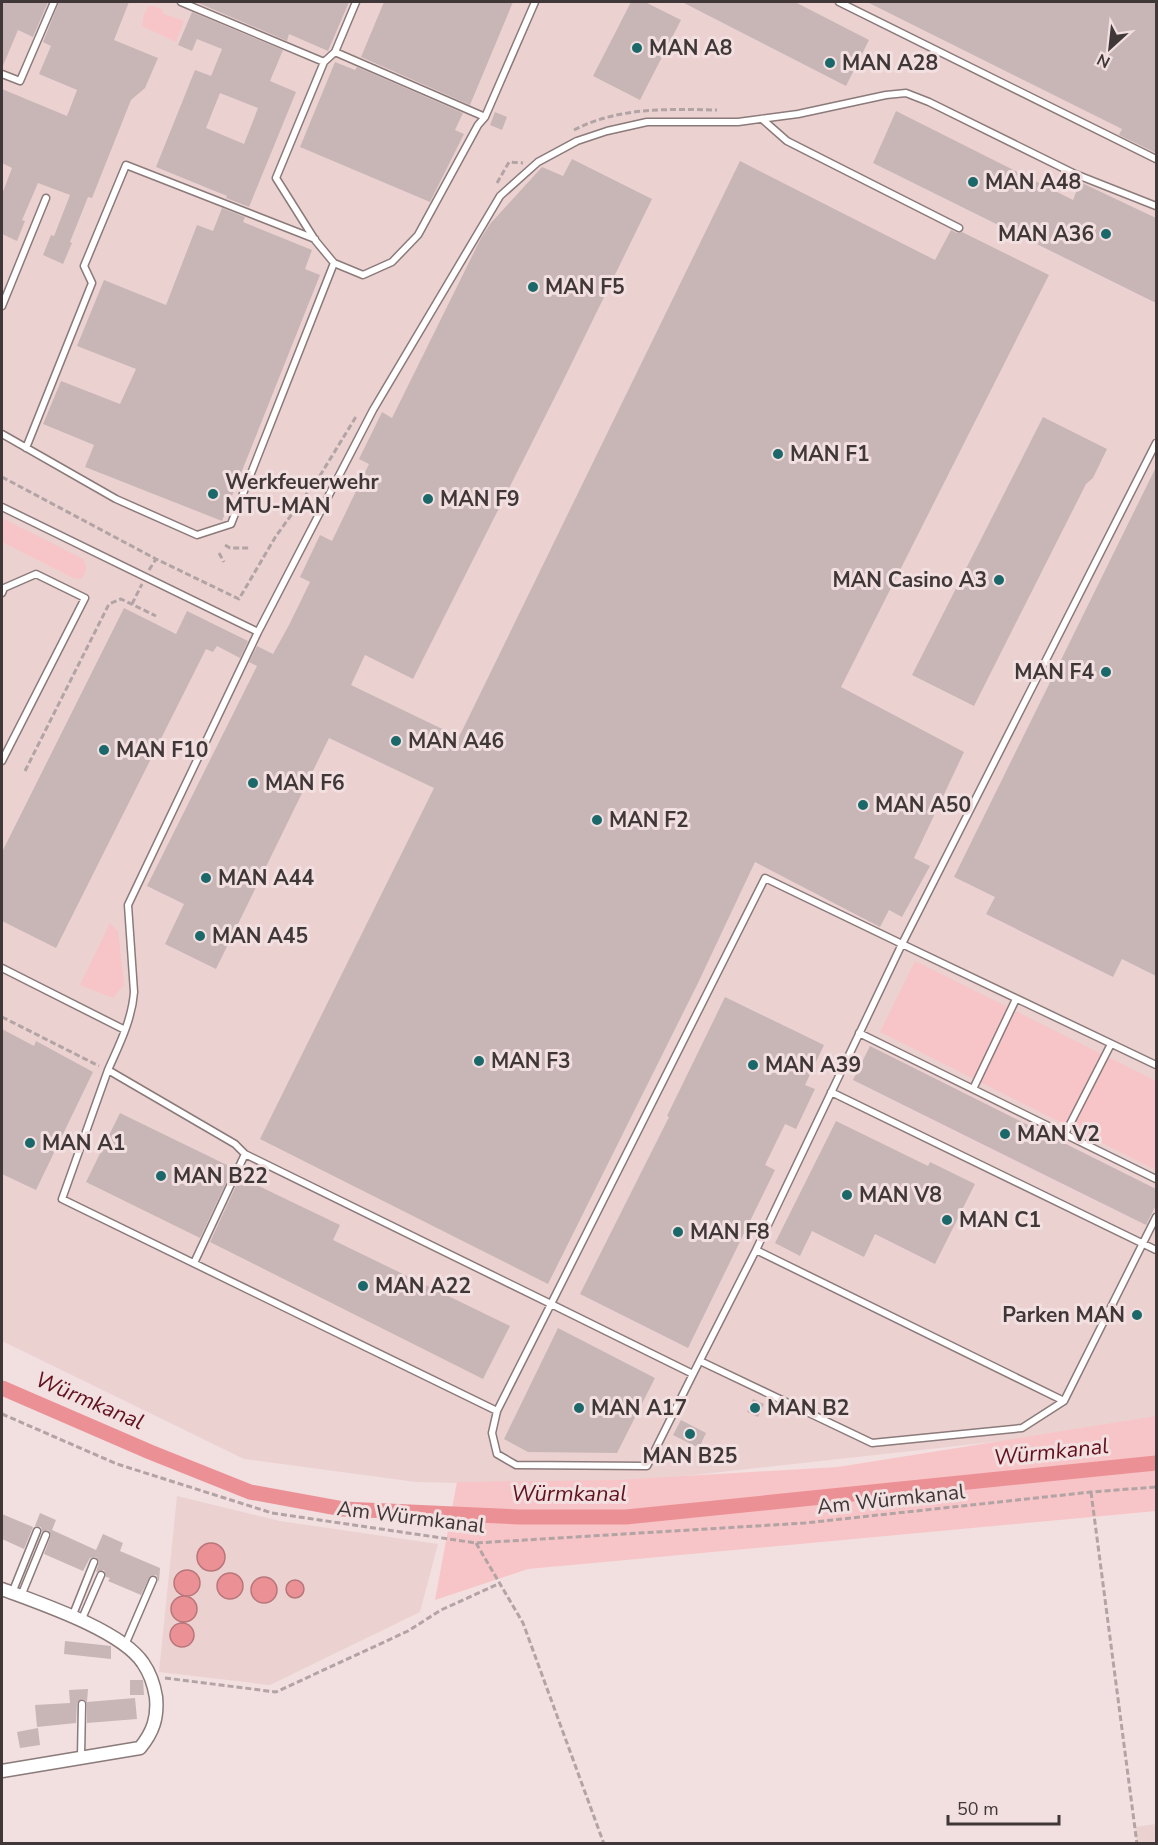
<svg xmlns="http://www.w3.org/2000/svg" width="1158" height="1845" font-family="'Nunito Sans',sans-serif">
<rect width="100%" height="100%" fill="#f2dfe0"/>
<!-- built -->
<path fill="#ecd1d1" d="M2,2h1154v1422l-498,55 -122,6 -120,-3 -172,-23 -242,-118z
M177,1496l103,25 158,23 -18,68 -150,73 -111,-13z
M1156,1824v19h-19l-2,-16z"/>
<!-- green -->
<path fill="#f7c5c7" d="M149,6h4l9,3 2,5 20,7 -8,21 -34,-16 2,-12z
M2,518l81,41c5,9 4,13 -2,20l-8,-1 -71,-36z
M110,923l8,8 6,54 -11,13 -33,-13z
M915,961l241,120v89l-276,-138z
M1156,1416v95l-628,58 -93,31 22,-118 161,-2 220,-13z"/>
<!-- water -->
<path fill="#eb9196" stroke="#b8767a" stroke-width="1.5" d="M197 1557a14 14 0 1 1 28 0a14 14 0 1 1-28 0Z
M174 1583a13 13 0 1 1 26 0a13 13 0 1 1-26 0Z
M217 1586a13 13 0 1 1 26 0a13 13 0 1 1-26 0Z
M251 1590a13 13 0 1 1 26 0a13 13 0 1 1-26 0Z
M286 1589a9 9 0 1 1 18 0a9 9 0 1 1-18 0Z
M171 1609a13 13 0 1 1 26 0a13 13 0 1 1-26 0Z
M170 1635a12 12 0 1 1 24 0a12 12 0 1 1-24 0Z"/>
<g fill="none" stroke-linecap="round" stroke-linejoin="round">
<!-- canal -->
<path stroke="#eb9196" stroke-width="15" d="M2,1388l148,64 100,40 93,17 177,8h106l530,-54"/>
</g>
<!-- building -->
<path fill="#c8b6b6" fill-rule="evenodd" d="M2,2h46l-15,35 -15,-7 -16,38z
M59,2h70l-15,38 44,18 -13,30 -14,12 -39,98 -4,-1 -18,45 2,1 -9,21 -20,-9 8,-20 3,1 16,-41 -32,-12 -16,37 3,1 -8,20 -15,-7v-40l10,-26 -10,-5v-74l65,27 10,-26 -38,-16 12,-28 -8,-4z
M196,2h153l-21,49 -39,-17 -2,7z
M384,2h129l-43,103 -109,-48z
M631,2h14l36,18 -41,80 -47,-24z
M682,2h113l74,38 -23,46z
M867,2h289v151l-37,-18 3,-6z
M192,12l91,38 -13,31 26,11 -47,115 -23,-9 1,-2 -71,-29 39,-97 16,6 11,-27 -25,-10 -5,12 -14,-6zM220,93l38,15 -14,36 -38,-16z
M335,62l20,8 2,-3 106,46 -8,17 9,4 -34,68 -130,-55z
M896,111l177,89 7,-18 76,36v85l-283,-140z
M495,112l12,5 -5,13 -12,-5z
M572,159l80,40 -90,184 -149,296 -48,-24 -14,30 108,52 281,-576 195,99 16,-30 6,3 5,-1 87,43 -208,412 123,65 -50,106 16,8 -28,51 -13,-7 -9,17 -125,-65 -57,121 -150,301 -288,-145 174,-351 -105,-50 -113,231 -51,-25 19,-40 -37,-18 110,-220 -8,-4 8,-16 16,8 16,-29 21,-43 -10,-5 20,-42 12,6 37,-77 -10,-5 23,-47 10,6 89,-180 9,-14 52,-57 21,9z
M222,208l23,9 -2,5 69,28 -7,19 15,6 -98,246 -137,-54 9,-22 -51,-21 18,-43 59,23 16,-35 -59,-23 27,-66 62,25 31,-80 16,6z
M1043,417l64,32 -14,29 -7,6 -112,222 -62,-31z
M1156,467v509l-34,-17 -9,18 -127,-63 9,-17 -41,-20z
M124,608l52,26 11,-23 61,30 -8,17 -23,-12 -4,6 -7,-3 -150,299 -54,-27v-69z
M725,997l99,48 -19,40 10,4 -19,40 -11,-5 -20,41 10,5 -87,178 -108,-54 89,-177 -2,-1z
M2,1029l32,17 2,-5 57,31 -57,118 -34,-16z
M870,1046l286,143v16l-10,20 -293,-145z
M120,1113l113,55 -33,70 -114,-56z
M836,1121l92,45 2,-4 45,22 -40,80 -60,-30 -11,23 -52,-26 -12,25 -25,-13z
M240,1177l100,48 -7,15 177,86 -27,53 -273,-137z
M558,1328l97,50 -38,75 -89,-1 -24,-13z
M753,1399l11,5 -6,13 -11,-5z
M681,1420l25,13 -7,15 -26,-13z
M40,1513l16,7 -4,10 44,20 7,-16 20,9 -3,8 40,17 -1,14 -3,-7 -6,1 -9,19 -33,-14 2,-3 -4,-1 -2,-7 -8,2 3,-10 -3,-5 -6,1 -7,13 -39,-17 7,-19 -3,-5 -6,2 -1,-5 -6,-1z
M2,1514l31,13 -9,22 -22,-10z
M65,1641l46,5v13l-47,-5z
M130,1680h13l1,15h-14z
M88,1689l-1,13 48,-4 2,21 -50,4v-19l-2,-4 -3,-1 -5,4 -1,20 -39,4 -2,-22 35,-2 -1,-13z
M38,1728l2,17 -20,3 -3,-16z"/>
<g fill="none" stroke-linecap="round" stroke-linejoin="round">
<defs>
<path id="lane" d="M181,2l143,60
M839,2l317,157
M335,52l150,65 50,-115
M2,74l18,7 34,-79
M762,119l25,22 172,87
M334,263l29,12 29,-13 26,-27 60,-110 7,-8
M2,306l44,-108
M2,434l114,65 81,36 34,-11 103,-261 -19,-23 -39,-62 48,-116 11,-10 21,-50
M1156,443l-254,501 254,121
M26,448l66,-165 -8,-17 42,-101 189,74
M2,507l256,125 -130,273 6,87c-2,28 -15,53 -26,78l127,74 10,10 306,150 -54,107 -435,-212 46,-129
M2,593l2,-5 32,-14 49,24 -83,163
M258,632l115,-222 127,-214 38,-34 39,-21 30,-10 40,-9h91l60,-8 88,-19 20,-2 23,9 146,72 81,32
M2,968l123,62
M859,1033l297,146
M973,1089l43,-90
M831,1092l325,158
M1065,1134l46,-90
M756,1250l146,-306 -137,-66 -214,426 142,70 63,-124 308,151 92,-184
M194,1263l51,-109
M700,1361l172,82 150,-15 42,-27
M497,1411l-5,22 5,21 19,11 131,1 46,-92
M12,1593l25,-62
M21,1596l25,-61
M72,1617l22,-55
M81,1621l20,-46
M125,1645l28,-65
M81,1757l1,-53"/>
<path id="street" d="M2,1589c37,14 119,41 141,74 7,10 11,22 13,34 2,21 -3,35 -16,51l-138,23"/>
</defs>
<!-- lane casing -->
<use href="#lane" stroke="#8b7a7a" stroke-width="9"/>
<!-- street casing -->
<use href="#street" stroke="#8b7a7a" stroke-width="15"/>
<!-- path -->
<path stroke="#b2a3a4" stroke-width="3" stroke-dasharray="6 3" stroke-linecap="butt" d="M574,130c44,-23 94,-21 143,-20
M497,183l12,-21 14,1
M2,477l154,82 83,40 37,-63 45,-62 36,-59
M225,545l5,3h19
M219,553l5,9
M149,570l7,-11
M132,604l10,-20
M25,771l84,-167 12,-5 35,17
M2,1017l97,49
M2,1414l115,50 155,49 204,30 329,-20 286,-31 65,-5
M1091,1492l46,352
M476,1543l47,80 81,221
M165,1678l111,14 132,-61 33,-21 59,-27"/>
<!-- lane -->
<use href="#lane" stroke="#fff" stroke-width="6"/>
<!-- street -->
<use href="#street" stroke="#fff" stroke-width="12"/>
</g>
<!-- markers -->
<g fill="#1a6869" stroke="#f2dfe0" stroke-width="2">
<circle cx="637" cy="48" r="6"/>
<circle cx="830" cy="63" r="6"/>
<circle cx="973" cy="182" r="6"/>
<circle cx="1106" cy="234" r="6"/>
<circle cx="533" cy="287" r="6"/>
<circle cx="778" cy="454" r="6"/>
<circle cx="213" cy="494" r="6"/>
<circle cx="428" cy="499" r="6"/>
<circle cx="999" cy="580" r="6"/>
<circle cx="1106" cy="672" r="6"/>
<circle cx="396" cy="741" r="6"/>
<circle cx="104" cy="750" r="6"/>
<circle cx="253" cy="783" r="6"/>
<circle cx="863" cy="805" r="6"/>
<circle cx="597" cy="820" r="6"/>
<circle cx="206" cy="878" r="6"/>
<circle cx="200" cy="936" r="6"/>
<circle cx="479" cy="1061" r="6"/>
<circle cx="753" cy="1065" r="6"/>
<circle cx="1005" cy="1134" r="6"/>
<circle cx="30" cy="1143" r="6"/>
<circle cx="161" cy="1176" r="6"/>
<circle cx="847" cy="1195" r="6"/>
<circle cx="947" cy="1220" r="6"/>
<circle cx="678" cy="1232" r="6"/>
<circle cx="363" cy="1286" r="6"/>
<circle cx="1137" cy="1315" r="6"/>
<circle cx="579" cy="1408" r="6"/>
<circle cx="755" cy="1408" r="6"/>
<circle cx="690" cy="1434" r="6"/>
</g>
<g text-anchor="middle" stroke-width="6" stroke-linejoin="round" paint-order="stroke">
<!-- poi labels -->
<g font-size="21" font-weight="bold" fill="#403838" stroke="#f2dfe0" text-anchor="start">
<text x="649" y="55">MAN A8</text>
<text x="842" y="70">MAN A28</text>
<text x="985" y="189">MAN A48</text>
<text x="1094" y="241" text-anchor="end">MAN A36</text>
<text x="545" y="294">MAN F5</text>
<text x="790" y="461">MAN F1</text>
<text x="225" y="489">Werkfeuerwehr<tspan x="225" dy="24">MTU-MAN</tspan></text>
<text x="440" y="506">MAN F9</text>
<text x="987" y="587" text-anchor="end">MAN Casino A3</text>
<text x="1094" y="679" text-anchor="end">MAN F4</text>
<text x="408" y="748">MAN A46</text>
<text x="116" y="757">MAN F10</text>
<text x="265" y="790">MAN F6</text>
<text x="875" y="812">MAN A50</text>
<text x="609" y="827">MAN F2</text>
<text x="218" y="885">MAN A44</text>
<text x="212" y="943">MAN A45</text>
<text x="491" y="1068">MAN F3</text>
<text x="765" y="1072">MAN A39</text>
<text x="1017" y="1141">MAN V2</text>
<text x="42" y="1150">MAN A1</text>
<text x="173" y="1183">MAN B22</text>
<text x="859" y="1202">MAN V8</text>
<text x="959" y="1227">MAN C1</text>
<text x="690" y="1239">MAN F8</text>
<text x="375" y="1293">MAN A22</text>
<text x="1125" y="1322" text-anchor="end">Parken MAN</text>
<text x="591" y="1415">MAN A17</text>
<text x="767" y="1415">MAN B2</text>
<text x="690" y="1463" text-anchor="middle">MAN B25</text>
</g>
<!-- street labels -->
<g font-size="21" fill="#403838" stroke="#f2dfe0">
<text transform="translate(891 1499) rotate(-6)" y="7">Am Würmkanal</text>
<text transform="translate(411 1517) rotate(7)" y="7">Am Würmkanal</text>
</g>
<!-- water labels -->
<g font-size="22" font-style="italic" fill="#61121f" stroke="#f2dfe0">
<text transform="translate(90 1400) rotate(23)" y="8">Würmkanal</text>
<text transform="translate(1051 1451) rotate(-6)" y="8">Würmkanal</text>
<text x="569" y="1501">Würmkanal</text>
</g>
</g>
<!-- border -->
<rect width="1158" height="1845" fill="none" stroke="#403838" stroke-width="6"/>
<!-- north arrow -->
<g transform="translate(1110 48) rotate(207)" stroke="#f2dfe0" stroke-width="4.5" paint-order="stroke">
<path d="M0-4.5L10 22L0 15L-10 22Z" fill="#403838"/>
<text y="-9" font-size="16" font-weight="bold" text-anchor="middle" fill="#403838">N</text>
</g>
<!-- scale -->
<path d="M948 1815v9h111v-9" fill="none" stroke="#403838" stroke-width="3"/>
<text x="957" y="1815" font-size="18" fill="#403838" stroke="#f2dfe0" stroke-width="4.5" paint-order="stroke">50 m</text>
</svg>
